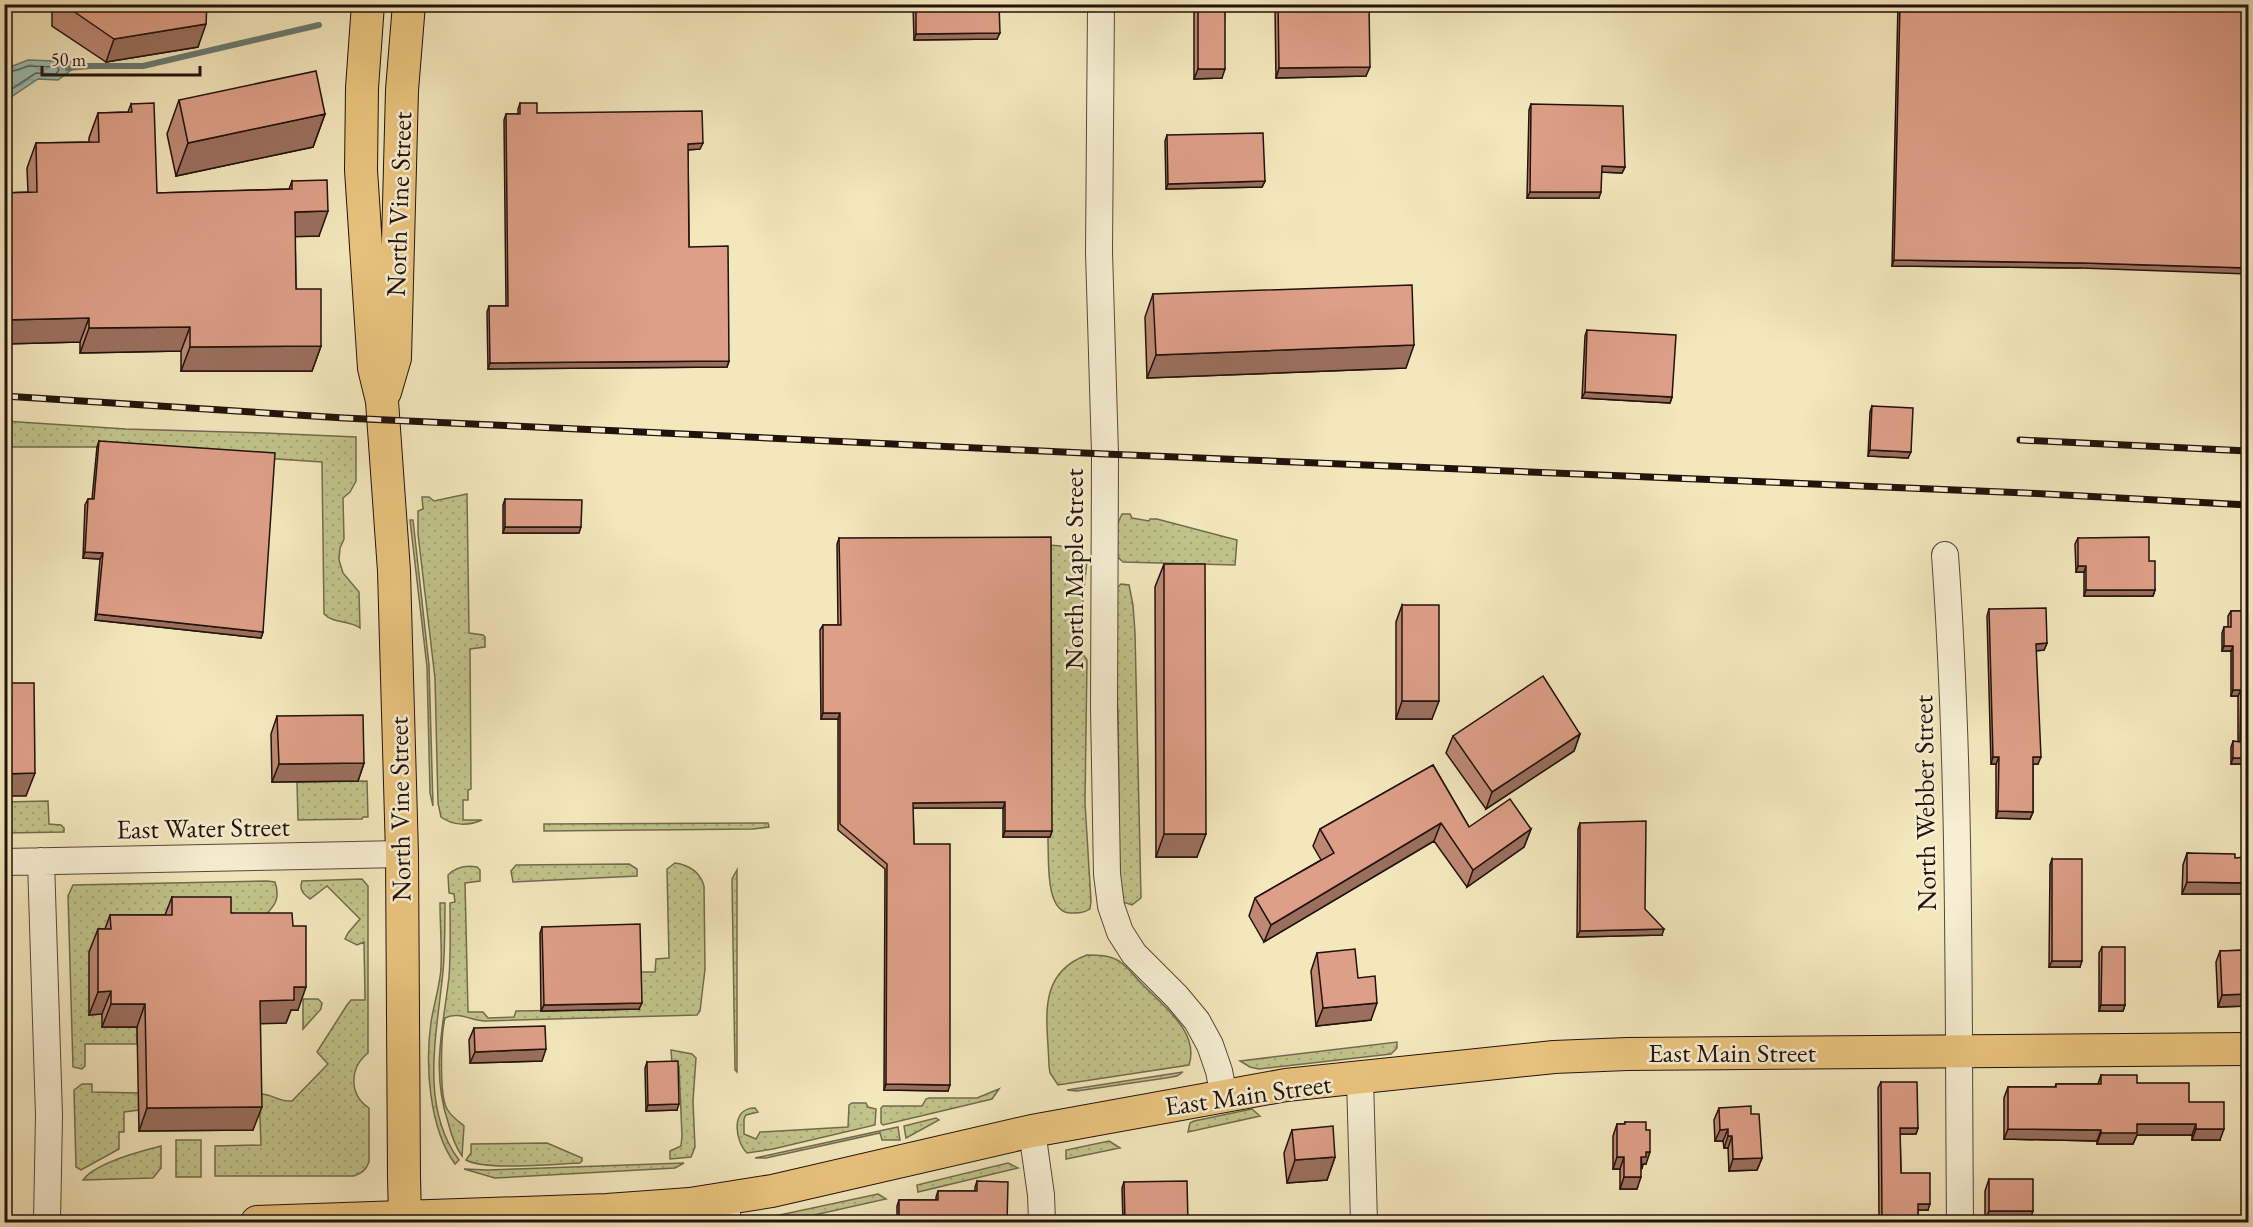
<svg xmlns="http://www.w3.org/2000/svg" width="2253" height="1227" font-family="'EB Garamond',serif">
<defs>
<pattern id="grass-dots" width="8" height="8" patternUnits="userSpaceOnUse" patternTransform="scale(1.5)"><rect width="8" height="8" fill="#c1c48c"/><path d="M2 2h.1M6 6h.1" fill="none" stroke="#a6a777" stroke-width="1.8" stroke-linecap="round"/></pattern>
<pattern id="water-waves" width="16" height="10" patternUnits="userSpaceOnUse" patternTransform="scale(1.5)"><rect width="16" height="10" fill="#9bbfb3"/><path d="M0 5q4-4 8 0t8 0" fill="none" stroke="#85a399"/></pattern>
</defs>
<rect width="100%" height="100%" fill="#f3e7bc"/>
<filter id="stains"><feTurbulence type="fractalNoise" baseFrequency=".00333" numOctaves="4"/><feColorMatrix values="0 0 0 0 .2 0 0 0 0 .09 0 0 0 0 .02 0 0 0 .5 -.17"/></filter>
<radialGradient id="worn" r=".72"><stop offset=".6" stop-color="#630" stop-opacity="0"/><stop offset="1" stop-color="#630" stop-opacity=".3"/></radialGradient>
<!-- grass -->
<path fill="url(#grass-dots)" stroke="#726b4c" stroke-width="1.5" d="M4,421l122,8 139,4 91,4v44l-6,11 -7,6 1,41 -4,9 -1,12 4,13 16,19 1,36c-11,-8 -26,-4 -36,-14l-2,-152 -225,-15h-92z
M467,494l2,139 14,2 2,2v10l-15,2 1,140 -3,1v10h-5v20h19c-13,6 -29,6 -41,-3l-3,-14 -3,-125 -17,-144v-23l5,-2 -1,-12h7l5,4z
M1122,514h8l2,4 17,3 1,-2h7l80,21 -2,25 -112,-3c-15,-12 -8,-34 -1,-48z
M410,520h3l16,145 4,141 -3,-13 -3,-126z
M1049,545c16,1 29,1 38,16l-9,86 9,13 -2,143 6,98 -1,8c-6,4 -12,4 -19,4 -26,0 -22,-52 -23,-71v-5l2,-1z
M1121,584l8,1 4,20 2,28 6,265 -9,7 -12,-4 -2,-189 -4,-55 2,-68z
M367,781l1,36h-5l-1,2 -64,1 -1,-38z
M48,801l1,23 12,1 3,3v4l-59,1v-31z
M768,823l1,4 -16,2 -209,2v-7z
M675,863c14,2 25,9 29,23l1,83 -5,42 -3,4 -212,6c-13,0 -27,-10 -40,-3 -4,16 -6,77 2,91 4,7 11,12 17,17l-2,30c-7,-10 -11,-22 -14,-34 -17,-51 -5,-94 1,-145 2,-25 1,-50 1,-74l5,-1 -1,-8 -5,-1 -1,-18c8,-8 18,-10 29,-8l3,3v11l-15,2 3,129h15l5,6 26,-1 2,-6 123,-2 -1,-37h17l1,-13 13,-1 -2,-89z
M629,864l8,5v7l-124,6 -2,-11 5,-6z
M737,870v202l-2,-2 -3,-191z
M362,879l6,7v167c-18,14 -20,41 1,55v54c-3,8 -7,11 -15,14h-139v-30l46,-1 -2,-51c13,-1 18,8 33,7l36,-37 -11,-12 30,-47 4,-5h14l-1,-58 -7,3 -12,-6 3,-6 12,-14 -33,-33 -17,13c-7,-5 -11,-9 -8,-18z
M267,881l8,1c6,18 -1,24 -13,37l-172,95h12l35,13v17h-52v22l-3,3 -9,-2 -5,-171 5,-11z
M440,903h5c0,23 0,46 -2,69 -6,62 -24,134 16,188l-4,4c-26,-36 -30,-99 -24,-142 3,-18 9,-37 10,-54 1,-22 -1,-43 -1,-65z
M1087,955c11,0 22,0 32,6 9,6 15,15 23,23 20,21 58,48 47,81l-131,20 -8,-12 -1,-7c-1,-44 -14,-92 38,-111z
M303,999h15l4,4 -1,6 -18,20z
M1397,1042v6l-6,6 -132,15 -9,-2 -10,-6z
M671,1050l21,4 4,4 -3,43 2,46 -4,10 -21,2v-8l11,-5 1,-10 -3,-70 -7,-3z
M1183,1072l-6,4 -11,2 -89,13 -10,-1z
M82,1084h10v8l47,1v17l-15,2v20h-5v17l-38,21 -5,-3 -2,-77z
M999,1089l-7,10 -109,26 -2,-2v-15l2,-2h39l4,-7 3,-1h48z
M852,1103h14l2,4 8,2 -1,16 -102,24 -26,4c-12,-12 -17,-45 8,-45l3,4 -12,3 -2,4v15l12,5 4,-7 88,-5 1,-22z
M1252,1109l8,7 -72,16 2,-9 4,-2z
M936,1118l3,2 -33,18 -2,-12z
M898,1127l2,13h-18l-2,-7 -114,25h-11z
M176,1140h25v37h-25z
M1109,1141l11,7 -54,11v-9z
M547,1143l35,15v3l-2,2c-25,1 -94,8 -114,-3l5,-7v-9z
M161,1146v22l-8,10 -70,2c11,-16 58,-29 78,-34z
M684,1163l-9,5 -180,10 -31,-9 23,1z
M1008,1163l10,5 -100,24 -1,-7z
M878,1194l8,5 -103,23h-31l4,-2z"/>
<!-- water -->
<path fill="url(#water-waves)" stroke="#6b7a70" stroke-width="1.5" d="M28,60l54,2 -24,18 -20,-1 -33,22v-32z"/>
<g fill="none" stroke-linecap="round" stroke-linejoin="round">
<!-- shore -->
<path stroke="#5e685f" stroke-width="1.5" d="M4,74l25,-8 28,1 2,3 -3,4 -20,-1 -32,21"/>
<!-- stream -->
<path stroke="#6b7a70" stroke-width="6" d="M68,68l22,-2h53l176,-41"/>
<defs>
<path id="minor" d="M1101,4l-2,248 6,202 -1,255 3,165 4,32 9,26 14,22 43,43 20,24 13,24 9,26 5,26
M1945,555c16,222 13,445 15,667
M41,861l8,255 -2,106
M4,862l398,-8
M1360,1079l4,143
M1032,1131l9,64 1,27
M725,1199l3,23"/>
<path id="major" d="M368,4l-6,84 -1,82 13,198 8,33 12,170 8,283 2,323 1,40 2,5
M385,392l10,-34 7,-268 7,-86
M257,1222l350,-12 83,-6 82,-13 260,-60 254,-46 268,-28 73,-3 621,-5"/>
</defs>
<!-- minor casing -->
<use href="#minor" stroke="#564737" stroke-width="28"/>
<!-- major casing -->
<use href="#major" stroke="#22120b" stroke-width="34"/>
<!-- minor -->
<use href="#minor" stroke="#f7efd3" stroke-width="26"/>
<!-- major -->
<use href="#major" stroke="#eac47e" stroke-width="32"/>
<defs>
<path id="rail" d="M4,396l340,22 761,36 921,39 222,12
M2020,440l228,11"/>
</defs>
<!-- rail casing -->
<use href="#rail" stroke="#22120b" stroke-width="7"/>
<!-- rail -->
<use href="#rail" stroke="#f7efd3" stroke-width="4.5" stroke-dasharray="14" stroke-linecap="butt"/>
</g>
<!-- wall -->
<path fill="#be8974" stroke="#22120b" stroke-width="1.5" d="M52,4h155l-9,43 -92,15 -54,-36z
M913,4h86l-2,35 -83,1z
M1194,4h175l-3,72 -90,2 -1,-70h-50l-3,70 -28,1z
M1898,4h350l-167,264 -189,-2z
M179,100l146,14 -12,33 -137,29 -9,-42z
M520,103l17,10 163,36 -12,1 1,97 40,114 -2,6 -239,2 -1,-57 2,-6h17l-2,-186 2,-6h12v-5z
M131,104l26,89 132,-4 3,-8 27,55h-24l1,53 25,57 -9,25h-131v-20l-101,2v-11l-76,2v-151l24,-1 -1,-24 9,-25 53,-1v-4l9,-25 30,-1z
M1531,104l94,63 -3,6 -21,-1 -2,26h-72l2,-88z
M1167,135l98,46 -3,6 -96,2 -1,-48z
M1153,294l253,74 -259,10 -2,-61z
M1587,330l85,67 -2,6 -88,-5 3,-62z
M1872,406l36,52 -40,-2 2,-44z
M99,441l164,191 -2,6 -166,-18 5,-61 -17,-1 2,-53 3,-6h4l5,-52z
M505,499l74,34h-76v-28z
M839,538l213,293 -2,6h-47v-29h-90l1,36 34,247 -64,-1 1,-221 -47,-39v-111h-17l-1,-89 3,-5h15l-1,-81z
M2078,538l71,23 6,29 -2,6h-69v-24h-8l-1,-28z
M2246,561l2,203h-17v-17l2,-6 5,1v-46h-7v-45h-9v-18l2,-6h4v-11l3,-5h11l2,-44z
M1164,564l33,293h-41l-1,-270z
M1402,605l30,114h-36v-97z
M1989,609l58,34 -3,7 -8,1 2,113h-5v48l-3,7 -34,-1v-54h-5l-4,-148z
M277,716l87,47 -6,18 -86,1 -1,-48z
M1580,734l-6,17 -88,58 -40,-56 7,-17z
M1433,765l36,62 62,2 -7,18 -57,40 -33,-46 -170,101 -15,-26 6,-18 66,-38 -8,-14 7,-17z
M1580,823l82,112 -85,2 1,-108z
M2187,853l48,5 13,-1v37h-66l1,-29z
M2052,859l28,108h-31l1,-102z
M172,897l59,16 62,13 5,84h-7l-5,13h-26l-7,107 -114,1 -2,-104h-35v-13l-13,1v-63l9,-23h7l5,-14h55z
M542,927l97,82 -98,2 -1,-78z
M2102,947l23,58 -2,6h-24v-58z
M2248,950v56l-30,1 -2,-45 4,-11z
M1317,953l41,25 13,42 -55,6 -5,-55z
M474,1028l68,33 -72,2 -1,-23z
M647,1062l30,48 -31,1 -1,-43z
M2101,1075l36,8 52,19 31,38h-28v-5h-55l-4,9h-36v-3l-93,-2v-41l4,-11h47l1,-3h42z
M1881,1082l37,46 -2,6h-16l1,39 27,37h-10v12h-42l2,-6h1l-1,-128z
M1719,1108l32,6 11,44 -5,12 -28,1 -1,-23h-4l-1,-7h-8l-1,-21z
M1625,1122l21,8v34h-3l-2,5 -4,20h-17v-20h-7v-33l4,-12h7z
M1292,1130l43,27 -8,23 -40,3 -3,-30z
M1989,1179l40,43h-44v-31z
M977,1181l30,41h-152l2,-3h40v-13l2,-6h37v-3l2,-6h37v-4z
M1124,1182l64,40h-65l-1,-34z"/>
<!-- shaded-wall -->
<path fill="#9b6f5e" stroke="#22120b" stroke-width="1.5" d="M1223,4h53l-1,4h-54z
M206,24l-8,23 -92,15 8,-23z
M1000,33l-3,6 -83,1 2,-6z
M1370,67l-4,9 -90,2 3,-10z
M1198,69h27l-3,9 -28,1z
M325,114l-12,33 -137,29 12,-33z
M703,143l-3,6 -14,1 2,-6z
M1602,166l23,1 -3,6 -23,-1z
M1265,181l-3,6 -96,2 2,-5z
M1530,192h71l-2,6h-72z
M328,211l-9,25 -32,1 8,-25z
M1894,260l189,3 165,5v6l-167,-6 -189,-2z
M89,318l-9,24 -76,2v-24z
M190,327l-9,24 -101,2 9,-25z
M1414,345l-8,23 -259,10 9,-23z
M321,346l-9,25h-131l9,-24z
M729,361l-2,6 -239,2 2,-6z
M1585,392l87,5 -2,6 -88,-5z
M1870,450l41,2 -3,6 -40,-2z
M505,527h76l-2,6h-76z
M85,552l18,1 -3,6 -17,-1z
M2078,566h8l-2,6h-8z
M2086,590h69l-2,6h-69z
M97,614l166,18 -2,6 -166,-18z
M2047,643l-3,7 -10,1 2,-7z
M2224,646h9l-2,5h-9z
M2233,690h8l-3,6h-7z
M1402,701h37l-7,18h-36z
M823,713h17l-2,6h-17z
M1580,734l-6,17 -88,58 6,-17z
M1993,757h6l-3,7h-5z
M2033,757h8l-3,7h-8z
M2233,758h15v6h-17z
M364,763l-6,18 -86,1 7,-18z
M35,773l-9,23h-22v-22z
M1005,802l-2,6h-92l2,-5z
M1998,811l35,1 -3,7 -34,-1z
M1441,823l-7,18 -170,101 7,-17z
M1531,829l-7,18 -57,40 6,-17z
M1005,831h47l-2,6h-47z
M1164,834h42l-9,23h-41z
M2187,882l61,1v11h-66z
M1664,929l-2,6 -85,2 3,-6z
M2052,961h30l-2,6h-31z
M294,987h12l-8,23h-7l-5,13 -34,1 8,-23z
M111,991l-9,23 -13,1 9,-23z
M2248,994v12l-30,1 4,-12z
M642,1003l-3,6 -98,2 3,-6z
M1377,1003l-6,17 -55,6 7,-18z
M111,1004h34l-8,23h-35z
M2101,1005h24l-2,6h-24z
M546,1049l-4,12 -72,2 5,-11z
M886,1084l64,1 -2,6 -64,-1z
M679,1104l-2,6 -31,1 2,-6z
M262,1107l-9,23 -114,1 8,-23z
M2137,1124h59l-4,11h-55l-4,9h-36l4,-11z
M1900,1128h18l-2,6h-18z
M1728,1129l-5,12h-8l5,-11z
M2008,1129l93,1 -4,11 -93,-2z
M2196,1129h28l-4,11h-28z
M1728,1136h4l-4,12h-4z
M1646,1152h4l-4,12h-3l-1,5 -1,-12z
M1335,1157l-8,23 -40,3 8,-23z
M1617,1157h7l-4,12h-7z
M1762,1158l-5,12 -28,1 4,-12z
M1624,1177h17l-4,12h-17z
M1918,1204h12l-2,6h-12z
M1989,1211h44l-4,11h-44z"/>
<!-- building -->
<path fill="#dd9f87" stroke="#22120b" stroke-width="1.5" d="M63,4h144l-1,20 -92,15z
M916,4h83l1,29 -84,1z
M1198,4h27v65h-27z
M1278,4h91l1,63 -91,1z
M1900,4h348v264l-165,-5 -189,-3z
M316,71l9,43 -137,29 -9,-43z
M154,103l3,90 135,-4v-8l35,-1 1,31 -33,1 1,77h25v57l-131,1v-20l-101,1v-10l-85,2v-127l33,-1 -1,-49 63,-1 -1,-29 34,-1 -1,-8z
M520,103h17v10l165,-2 1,32 -15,1 1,103 39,-1 1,115 -239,2 -1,-57h19l-2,-192h14z
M1531,104l92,2 2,61 -23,-1 -1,26h-71z
M1263,133l2,48 -97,3 -1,-49z
M1412,285l2,60 -258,10 -3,-61z
M1587,330l89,5 -4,62 -87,-5z
M1872,406l41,2 -2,44 -41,-2z
M99,441l176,12 -12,179 -166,-18 6,-61 -18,-1 3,-53h6z
M505,499l77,1 -1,27h-76z
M1051,537l1,294h-47v-29l-92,1 1,41h36v241l-64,-1 1,-220 -47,-40v-111h-17v-88h18l-2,-87z
M2149,537v24h6v29h-69v-24h-8v-28z
M2246,561h2v197h-15v-17l7,1 1,-52h-8v-44h-9v-19h7v-16h13z
M1164,564h41l1,270h-42z
M1402,605h37v96h-37z
M2046,608l1,35 -11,1 5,113h-8v55l-35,-1 1,-54h-6l-4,-148z
M4,655h6l1,28h23l1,90 -31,1z
M1543,676l37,58 -88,58 -39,-56z
M363,715l1,48 -85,1 -2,-48z
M1433,765l36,62 41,-28 21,30 -58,41 -32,-47 -170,102 -16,-27 79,-45 -14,-24z
M1646,821l-1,88 19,20 -84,2v-108z
M2187,853l48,1v4l13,-1v26l-61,-1z
M2052,859h30v102h-30z
M172,897h59v16h61l1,13h13v61h-12v13l-34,1 2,106 -115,1 -2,-104h-34v-13l-13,1v-63h13l-1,-14h62z
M640,924l2,79 -98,2 -2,-78z
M2102,947h23v58h-24z
M1355,949l3,29 17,-2 2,27 -54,5 -6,-55z
M2248,950v44l-26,1 -2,-44z
M545,1026l1,23 -71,3 -1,-24z
M678,1061l1,43 -31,1 -1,-43z
M2101,1075h36v8h52v19h35v27h-28v-5h-59v9h-36v-3l-93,-1v-42h48v-3h45z
M1881,1082h36l1,46h-18l1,45h29v31h-12v18h-40v-6h4z
M1751,1106v8h8l3,44 -29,1 -1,-23h-4v-7l-8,1 -1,-22z
M1625,1122h21v8h4v22h-4v5h-5v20h-17v-20h-7v-33h8z
M1333,1126l2,31 -40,3 -3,-30z
M1989,1179h44v32h-44z
M977,1181l31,1 -1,40h-150v-3h42v-19h39v-9h39z
M1187,1181l1,41h-63l-1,-40z"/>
<g text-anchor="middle" stroke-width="5" stroke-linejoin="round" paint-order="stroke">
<!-- street labels -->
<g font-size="27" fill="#22120b" stroke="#f7efd3">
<text transform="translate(399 204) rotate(-88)" y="9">North Vine Street</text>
<text transform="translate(1074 569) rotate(-90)" y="9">North Maple Street</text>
<text transform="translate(1925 803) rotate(-91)" y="9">North Webber Street</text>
<text transform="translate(400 809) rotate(-91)" y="9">North Vine Street</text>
<text transform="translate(203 828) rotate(-1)" y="9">East Water Street</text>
<text x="1732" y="1062">East Main Street</text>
<text transform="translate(1248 1095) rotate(-8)" y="9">East Main Street</text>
</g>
</g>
<!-- margin -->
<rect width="2253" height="1227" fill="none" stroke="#f3e7bc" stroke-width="24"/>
<rect x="6" y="6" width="2241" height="1215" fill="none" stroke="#22120b" stroke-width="3"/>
<rect x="12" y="12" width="2229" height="1203" fill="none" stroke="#22120b" stroke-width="1.5"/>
<!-- scale -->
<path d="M42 66v9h158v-9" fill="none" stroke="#22120b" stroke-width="3"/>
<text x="51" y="66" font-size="18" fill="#22120b" stroke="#f7efd3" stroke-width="4.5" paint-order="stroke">50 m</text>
<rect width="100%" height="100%" filter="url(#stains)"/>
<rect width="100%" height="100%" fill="url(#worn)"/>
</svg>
